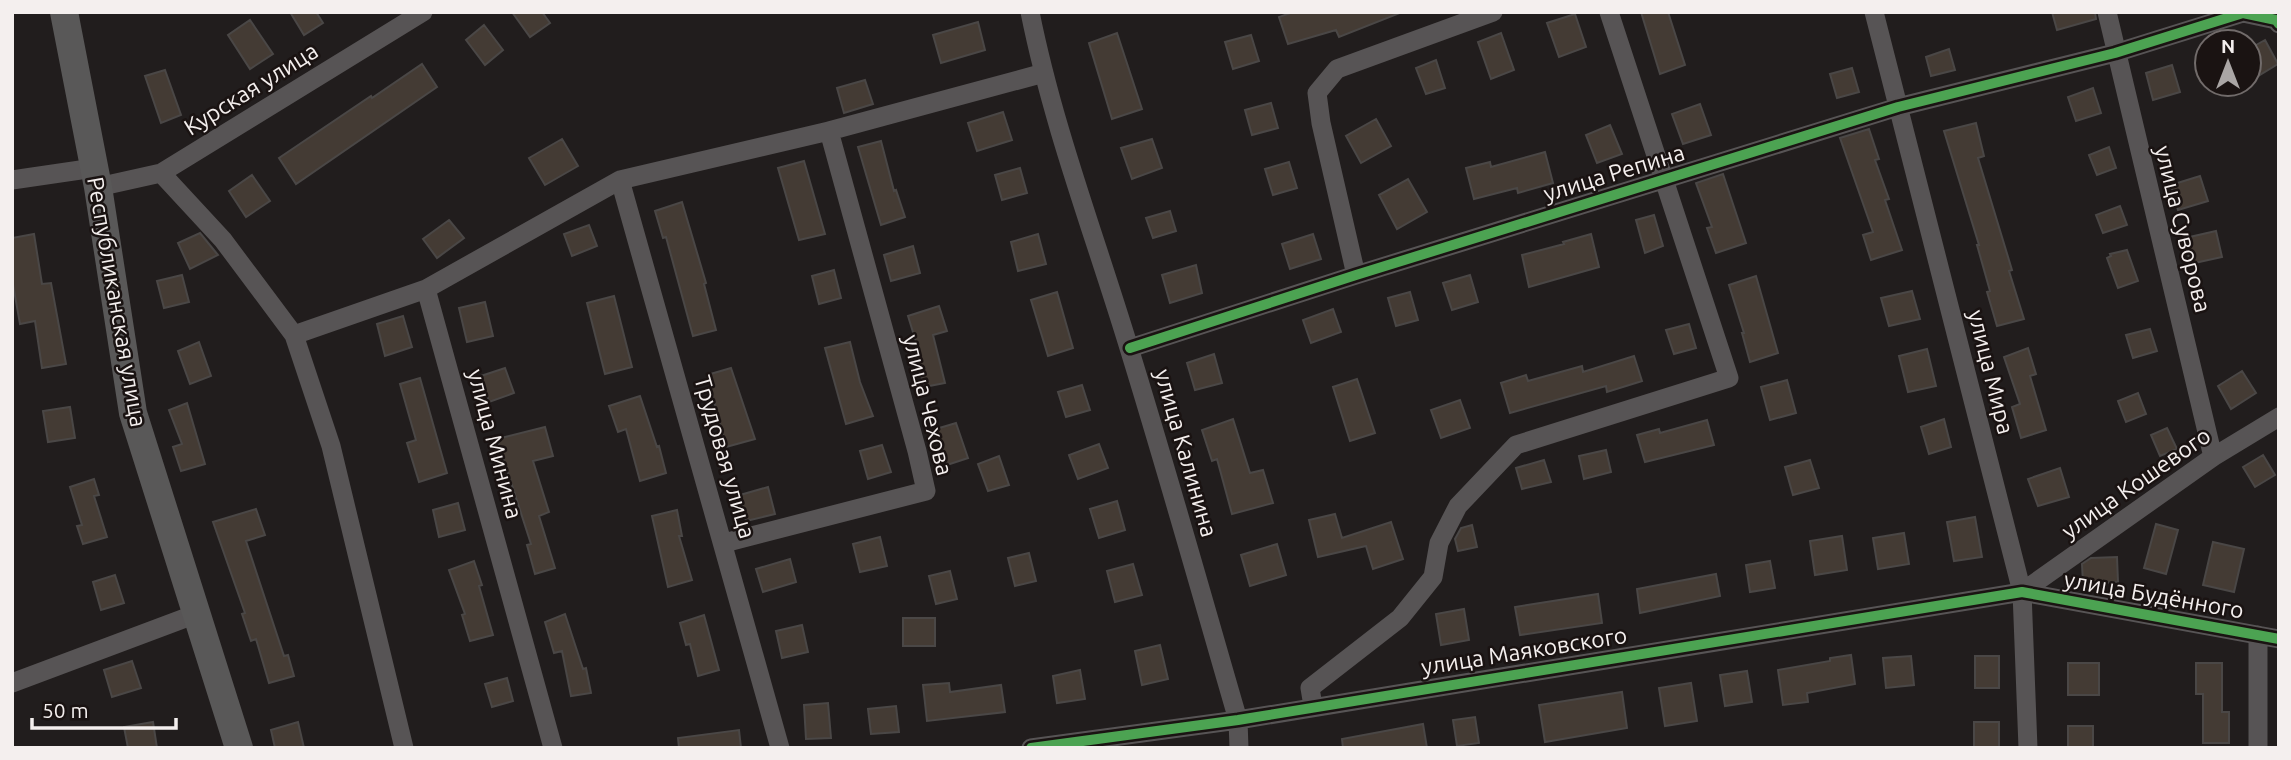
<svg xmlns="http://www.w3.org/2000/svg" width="2291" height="760" font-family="Ubuntu,sans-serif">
<rect width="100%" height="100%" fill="#211d1d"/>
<!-- building -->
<path fill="#443b34" stroke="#4a4746" stroke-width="2" d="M290,12h26l7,11 -19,12z
M512,12h30l8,11 -20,14z
M1293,12h106l1,1 -61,24 -3,-7 -48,14 -9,-27z
M1641,12h27l17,53 -25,9z
M2052,12h43l1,7 -39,11z
M1575,14l11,33 -27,10 -12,-34z
M250,20l23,34 -23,15 -22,-34z
M978,22l7,28 -44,13 -8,-28z
M484,25l19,25 -18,15 -19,-25z
M1117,33l25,76 -30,10 -23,-76z
M1501,33l13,37 -23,9 -13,-37z
M1251,35l8,26 -26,8 -8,-27z
M2265,40l13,24 -20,12 -9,-16v-11z
M1949,49l6,21 -24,6 -5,-19z
M1436,60l9,28 -19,6 -10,-26z
M422,64l15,23 -141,97 -17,-26 92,-62 1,2z
M2172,65l8,27 -27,8 -7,-27z
M1852,68l7,24 -22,6 -7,-24z
M165,70l16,45 -20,8 -16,-47z
M865,80l8,24 -29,9 -7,-25z
M2093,88l8,25 -25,8 -8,-24z
M1271,103l7,25 -26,7 -7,-25z
M1700,104l11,31 -28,9 -11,-30z
M1003,112l9,28 -35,11 -9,-28z
M1376,119l15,27 -30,17 -15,-27z
M1976,123l8,33 -6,2 34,112 -3,1 15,48 -27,7 -10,-34 3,-1 -13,-46h2l-35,-114z
M1610,125l12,29 -25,9 -11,-28z
M1869,129l10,30 -4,1 14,39 -4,1 17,50 -31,10 -8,-25 10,-3 -33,-94z
M562,139l16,27 -33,19 -16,-27z
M1152,139l10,29 -30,11 -11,-31z
M881,141l13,50 2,-1 9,27 -24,8 -23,-78z
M2109,147l7,21 -19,7 -8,-20z
M1545,152l8,31 -35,10 -1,-5 -43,11 -8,-31 24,-6 1,5z
M804,161l21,73 -26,6 -21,-72z
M1289,162l8,26 -24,7 -8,-26z
M1020,168l7,25 -25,7 -7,-25z
M1723,174l23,69 -30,10 -9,-25 5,-1 -16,-44z
M252,175l18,26 -24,16 -17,-26z
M2200,176l8,25 -30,9 -7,-25z
M1408,179l19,33 -30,17 -18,-34z
M682,202l24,81 -2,1 12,46 -23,6 -27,-99 -3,1 -8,-27z
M2120,206l7,19 -24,8 -7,-18z
M1170,211l6,20 -23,7 -7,-20z
M1654,215l9,31 -18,7 -9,-33z
M449,220l15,18 -27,20 -14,-19z
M589,225l8,21 -25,10 -8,-22z
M2216,231l6,26 -32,7 -5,-26z
M200,233l18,22 -28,14 -12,-26z
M34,234l8,50 9,-1 15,81 -24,4 -7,-47 -15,3 -8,-45v-41z
M1038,234l8,30 -28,7 -7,-29z
M1313,234l8,25 -31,10 -8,-25z
M1591,234l8,33 -70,20 -7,-32 42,-11 -1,-2z
M913,246l7,27 -29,8 -7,-26z
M2127,250l11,31 -20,7 -11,-30 4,-2 -1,-2z
M1196,265l6,28 -32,10 -8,-28z
M834,270l7,28 -22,6 -7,-28z
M182,275l7,27 -25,6 -7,-27z
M1470,275l8,27 -26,8 -9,-27z
M1756,276l22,77 -28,9 -8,-29h2l-15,-48z
M1912,291l8,28 -31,7 -8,-28z
M1057,292l16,56 -25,8 -17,-56z
M1410,292l8,28 -22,6 -8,-28z
M614,296l18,71 -27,7 -18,-71z
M485,302l8,34 -26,6 -8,-34z
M939,306l8,25 -14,4 12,48 -21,4 -8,-31 4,-1 -12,-39z
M1333,309l8,23 -30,11 -8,-23z
M403,316l9,31 -27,9 -8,-32z
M1689,324l7,24 -22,6 -8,-24z
M2150,329l7,22 -24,7 -7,-23z
M199,342l12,34 -21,8 -12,-33z
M850,342l10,40 13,34 -27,8 -21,-76z
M2028,348l8,26 -6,2 16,54 -25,8 -9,-31 8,-3 -16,-47z
M1927,349l9,37 -28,6 -9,-36z
M1214,354l8,29 -27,7 -8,-27z
M1634,356l8,25 -35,11 -1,-6 -96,27 -9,-30 25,-8 2,6 54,-15 1,6z
M505,368l9,25 -25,9 -8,-26z
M731,368l24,71 -29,8 -19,-72z
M2242,371l14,22 -25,16 -13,-23z
M420,378l27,95 -28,9 -12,-39 9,-3 -16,-56z
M1357,379l18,54 -25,8 -17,-54z
M1787,380l9,33 -26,7 -9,-33z
M1082,385l8,25 -24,7 -8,-25z
M2138,393l8,21 -20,8 -8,-21z
M640,396l17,51 2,-1 7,27 -26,8 -14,-52 -8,3 -9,-26z
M1460,400l10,28 -29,10 -10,-28z
M187,403l18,61 -24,7 -8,-24 9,-3 -13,-34z
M70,407l5,31 -27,4 -5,-31z
M1233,419l17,54 13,-3 10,33 -41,11 -15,-55 -5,2 -10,-31z
M1944,419l7,28 -22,7 -8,-27z
M1707,420l7,25 -69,17 -8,-27 22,-6 1,4z
M956,423l12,35 -21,7 -11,-36z
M545,427l8,29 -20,5 16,51 -10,4 16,52 -20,6 -8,-29 4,-1 -34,-105z
M2167,428l10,21 -17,7 -9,-21z
M1099,444l9,24 -30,11 -9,-24z
M882,445l9,27 -23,7 -8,-28z
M1606,450l5,22 -27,7 -5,-23z
M2263,455l12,20 -20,12 -12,-20z
M999,456l10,29 -21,6 -10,-27z
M1544,460l7,22 -29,7 -6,-21z
M1810,460l9,28 -26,7 -8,-28z
M2060,468l9,29 -31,9 -10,-27z
M94,479l5,16 -5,1 13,41 -24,7 -6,-18 5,-1 -12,-38z
M768,487l7,27 -29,7 -6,-26z
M1117,501l8,29 -26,8 -9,-29z
M458,503l7,27 -26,7 -6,-27z
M256,509l9,26 -19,6 38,115 4,-1 6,21 -25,7 -13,-44 -5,2 -9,-27 3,-1 -32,-91z
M677,510l5,26h-3l13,44 -24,7 -16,-71z
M1335,514l7,24 49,-16 12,37 -30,10 -7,-23 -48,11 -9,-37z
M1975,517l7,40 -28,4 -7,-39z
M2156,524l22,6 -12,44 -22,-6z
M1472,525l5,22 -19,4 -3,-12 6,-11z
M1904,533l5,31 -31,5 -5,-31z
M1842,536l5,34 -32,5 -5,-34z
M880,537l7,29 -27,6 -7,-28z
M2213,542l31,7 -10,43 -31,-7z
M1277,544l9,31 -36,11 -9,-31z
M1029,553l7,28 -21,5 -7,-28z
M2117,557l1,25 -35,2 -1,-20 9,-6z
M790,559l6,23 -33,10 -7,-23z
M474,561l8,24 -3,1 14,49 -23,6 -8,-26 3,-1 -16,-44z
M1770,561l5,27 -25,4 -4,-27z
M1133,564l9,31 -27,7 -8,-31z
M950,571l7,28 -21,5 -7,-28z
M1716,574l4,22 -80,17 -3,-24z
M115,575l9,28 -23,7 -8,-28z
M1598,594l4,29 -82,12 -5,-28z
M1464,609l5,31 -28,5 -5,-31z
M565,614l18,55 3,-1 5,25 -20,3 -9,-45 -8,2 -9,-31z
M704,615l15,55 -21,6 -8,-32 -4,1 -6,-22z
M903,618h32v28h-32z
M802,625l6,27 -26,6 -6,-27z
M1160,645l8,34 -26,6 -7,-34z
M1851,655l4,29 -48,9 1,9 -25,3 -5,-35 52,-9v-3z
M1911,656l3,29 -28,3 -3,-30z
M1975,656h24v32h-24z
M132,661l9,27 -29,9 -8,-27z
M2068,663h31v32h-31z
M2196,663h26v49h7v31h-26v-49h-7z
M1080,670l5,29 -28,4 -4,-27z
M1747,671l5,31 -27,4 -5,-31z
M507,678l6,23 -21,6 -7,-23z
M949,683l1,9 51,-7 4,27 -78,9 -4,-36z
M1691,683l6,38 -32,5 -6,-38z
M1622,692l5,36 -82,14 -6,-37z
M828,703l3,35 -25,1 -2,-34z
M896,706l3,26 -28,2 -3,-25z
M1475,717l4,26 -22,3 -4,-26z
M153,722l4,26h-29l-4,-21z
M298,722l6,26h-29l-4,-18z
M1974,722h25v26h-25z
M1423,724l4,24h-84l-1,-9z
M2068,726h25v22h-25z
M739,730l2,18h-62l-1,-10z"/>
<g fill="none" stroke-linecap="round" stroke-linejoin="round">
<!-- street -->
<path stroke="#575455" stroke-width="19" d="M1030,12c23,115 65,224 99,336 38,123 73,248 109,372l1,28
M1874,12l148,580 6,156
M2107,12l106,445
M161,173l62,67 71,95 37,111 73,302
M12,180l82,-12
M620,180l160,568
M98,187l63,-14 262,-161
M1356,275l-35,-152 -4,-30 20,-24 156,-57
M426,289l194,-109 209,-49 215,-58
M294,335l132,-46 127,459
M1130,348l226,-73 542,-168 217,-54 128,-40 33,7 3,4
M724,543l202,-52 -9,-40 -88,-320
M2022,592l191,-135 66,-40
M2258,635v113
M12,683l184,-69
M1313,706l-3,-18 90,-70 33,-41 6,-34 19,-37 58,-61 213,-67 -120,-366
M1031,748l207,-28 784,-128 257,47"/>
<!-- secondary -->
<path stroke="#595858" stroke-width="28" d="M64,12l34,175 35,226 106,335"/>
<defs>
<path id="cycleway" d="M1130,348l226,-73 542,-168 217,-54 128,-40 33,7 3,4
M1031,748l207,-28 784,-128 257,47"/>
</defs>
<!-- cycleway casing -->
<use href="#cycleway" stroke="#1a1312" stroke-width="15"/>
<!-- cycleway -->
<use href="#cycleway" stroke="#4ca352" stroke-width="10"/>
</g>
<g text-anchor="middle" stroke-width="5" stroke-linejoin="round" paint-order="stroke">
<!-- street labels -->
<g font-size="23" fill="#f4efee" stroke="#1a1312">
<text transform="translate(251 89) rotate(-32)" y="8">Курская улица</text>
<text transform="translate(1614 173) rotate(-17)" y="8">улица Репина</text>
<text transform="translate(2183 229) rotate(76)" y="8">улица Суворова</text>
<text transform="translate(117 302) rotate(80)" y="8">Республиканская улица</text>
<text transform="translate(1991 372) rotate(76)" y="8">улица Мира</text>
<text transform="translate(928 405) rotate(76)" y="8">улица Чехова</text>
<text transform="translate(495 444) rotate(75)" y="8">улица Минина</text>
<text transform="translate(1186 453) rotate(74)" y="8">улица Калинина</text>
<text transform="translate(725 457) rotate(74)" y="8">Трудовая улица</text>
<text transform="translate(2136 483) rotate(-35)" y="8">улица Кошевого</text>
<text transform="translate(2154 595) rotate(10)" y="8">улица Будённого</text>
<text transform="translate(1524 651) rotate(-9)" y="8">улица Маяковского</text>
</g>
</g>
<!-- border -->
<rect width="2291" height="760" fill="none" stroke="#f4efee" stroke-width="28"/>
<!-- north arrow -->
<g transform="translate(2228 63)"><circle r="33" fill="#1a1312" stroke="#716b6a" stroke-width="2"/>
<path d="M0-5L12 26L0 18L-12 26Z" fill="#aaa6a5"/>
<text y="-10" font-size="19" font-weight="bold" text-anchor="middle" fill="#f4efee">N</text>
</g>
<!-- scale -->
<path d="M32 718v10h144v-10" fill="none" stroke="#f4efee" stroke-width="3.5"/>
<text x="42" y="718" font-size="21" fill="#f4efee" stroke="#1a1312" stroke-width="5" paint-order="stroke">50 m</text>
</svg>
